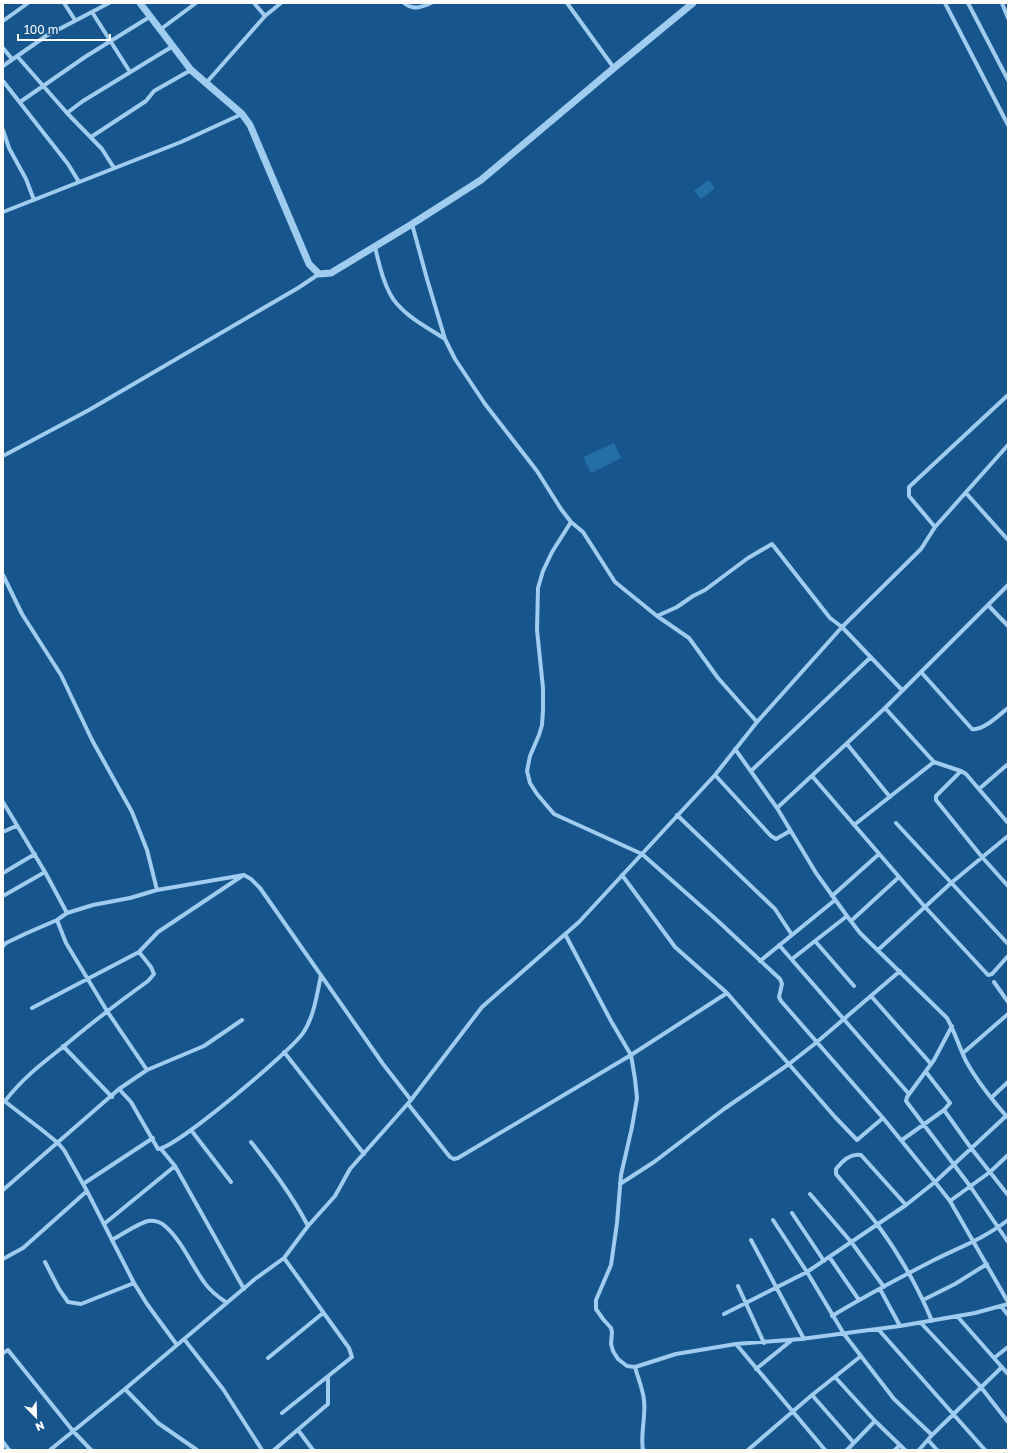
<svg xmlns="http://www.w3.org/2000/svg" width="1011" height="1453" font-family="'Golos Text',sans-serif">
<rect width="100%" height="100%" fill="#16568c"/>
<!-- green -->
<path fill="#256fa8" d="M709,180l6,8 -14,11 -7,-8z
M614,443l7,15 -30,15 -8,-16z"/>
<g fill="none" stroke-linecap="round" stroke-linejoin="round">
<!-- minor -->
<path stroke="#9fccef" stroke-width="4" d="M64,3l11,17
M254,3l11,13
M404,3c9,7 16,5 27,0
M567,3l47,65
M945,3l63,122
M968,3l40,77
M1002,3l6,15
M92,12l38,60
M3,21l25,-18
M161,29l35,-26
M3,48l9,11
M17,56l50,57 35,36 12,19
M3,66l43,-30 63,-33
M3,81l65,83 11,18
M207,82l58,-66 16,-13
M20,102l65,-45 66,-41
M67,113l16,-12 90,-55
M3,130l6,18 17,31 8,21
M91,137l55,-36 8,-10 37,-21
M3,212l178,-70 61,-28
M412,224l15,55 18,60 10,20 30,45 52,67 24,38 10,13 12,10 32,50 42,34 32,22 29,40 39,44
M375,247c4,17 10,44 22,57 13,15 31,24 48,35
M3,456l86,-46 209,-122 21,-14
M966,493l42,47
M571,522l-19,30 -9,19 -5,17 -1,42 6,58v22l-1,15 -3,10 -9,21 -3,15 3,12 7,11 17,20 88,40 77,68 61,57 2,5 -3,13 2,4 102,117 52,64 15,19 58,101
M935,527l-26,-31v-9l99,-92
M3,575l19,39 39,61 31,65 40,72 15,38 10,40
M988,605l20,21
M657,616l20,-9 16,-11 12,-6 43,-32 24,-14 58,74 12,9 60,63
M921,672l51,57c11,2 27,-14 36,-21
M885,708l49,54 27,9 5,3 42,49
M847,744l43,53
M735,749l42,59 39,65 31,43 13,17 87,85c8,14 12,29 19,43 11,20 27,40 42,57
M751,771l120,-114
M961,771l-25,25v4l46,57 26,29
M715,775l56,61 5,3 14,-8
M812,776l113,131 63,68 4,-1 16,-18
M979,789l29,-25
M3,802l42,70 22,41
M777,808l108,-100 123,-123
M677,815l98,94 17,26
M896,823l112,121
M854,825l80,-63
M3,832l13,-6
M3,873l32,-19
M622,875l53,72 52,46 108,124 22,23 26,-22
M3,896l42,-24
M832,896l47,-42
M57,920l9,23 41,68 40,59
M851,921l48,-44
M565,934l46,87 20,34 4,24 2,19 -5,29 -11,48 -4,48 -6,42 -15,35v9l7,10 8,9 1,4 -1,12 2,7 5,8 9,7 8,1 41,-13 60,-10 65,-5 99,-13 75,-13 33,-9
M815,941l39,45
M779,945l130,149
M3,946l3,-3 21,-10 30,-13 10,-7 26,-8 37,-7 27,-8 87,-15 7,4 9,9 123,176 28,36
M878,950l73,-67 57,-47
M792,959l55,-43
M760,961l75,-61
M994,982l14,20
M871,996l60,68
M32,1008l107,-56
M952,1026l-18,34 -27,37 -1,4 64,85 38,56
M63,1046l49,51
M284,1052l80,102
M963,1053l45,-39
M119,1089l12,13 27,47c17,0 133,-98 145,-116 11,-16 14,-39 18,-58
M992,1097l16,-15
M3,1100l39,30 16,13 6,7 23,41 47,92 13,21 30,41
M5,1101c17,-22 36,-37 58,-54 27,-23 56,-45 85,-66l6,-7 -3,-7 -12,-15 19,-20 84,-56
M408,1104l42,53 4,2 4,-1 173,-103 96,-62
M944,1110l27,38 37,47
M191,1130l40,52
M902,1140l42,-30 6,-7 -24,-31
M251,1142c21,27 41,53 57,84
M161,1149l14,17 69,123
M83,1184l70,-46
M620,1184l34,-22 70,-53 65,-45 28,-22 83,-71
M3,1190l116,-101 28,-19 57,-24 38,-26
M810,1194l42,49 32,44
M950,1201l40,-29 18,-17
M906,1205l-45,-50c-10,-2 -19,6 -25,14v5c14,17 28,33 41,50 22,30 41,63 55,97
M792,1213l32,48
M773,1220l34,52 37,62 50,65 38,36
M104,1224l71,-58
M112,1240c9,-5 27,-17 36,-19 6,-1 13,1 17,5 17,15 26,38 39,56 6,9 14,15 23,21
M751,1240l53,99
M830,1258l29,42
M3,1259l20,-11 64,-57
M45,1262l14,27 9,13 13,2 53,-21
M738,1286l26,57
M880,1289l20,37
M923,1300l32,-16 32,-20
M1001,1306l7,9
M724,1314l83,-42 99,-67 29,-23 71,-66
M832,1316c33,-20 67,-38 102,-56 26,-13 51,-22 74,-40
M957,1316l51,58
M921,1323l59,63 28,36
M878,1329l107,121
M184,1339l39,50 39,61
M736,1344l89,106
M3,1353l5,-3 65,81 18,19
M268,1358l55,-45
M994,1358l14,-11
M635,1367c3,11 8,23 9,33 2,17 -4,35 -1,50
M756,1369l36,-29
M835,1377l40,44 30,29
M125,1389l33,34 39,27
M812,1395l42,48
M282,1413l70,-56 -3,-9 -65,-90
M298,1430l15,20
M928,1440l9,10
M3,1442l6,8
M50,1450l75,-61 130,-110 29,-21 24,-32 27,-30 15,-27 61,-69 71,-93 97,-85 136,-147 42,-53 85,-95 79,-78 14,-22 73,-82
M274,1450l54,-46v-27
M748,1450l64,-55 49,-39
M847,1450l28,-29
M895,1450l5,-5
M919,1450l13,-15 70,-68"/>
<!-- tertiary -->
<path stroke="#9fccef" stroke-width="7" d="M140,3l51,67 51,44 8,11 59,139 10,10 12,-1 81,-49 69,-44 133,-112 79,-65"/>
</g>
<!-- border -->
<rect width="1011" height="1453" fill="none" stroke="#ffffff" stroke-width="8"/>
<!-- north arrow -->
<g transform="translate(36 1417) rotate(157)" stroke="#16568c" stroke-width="3" paint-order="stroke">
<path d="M0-3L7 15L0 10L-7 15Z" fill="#ffffff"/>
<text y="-6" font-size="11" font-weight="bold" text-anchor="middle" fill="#ffffff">N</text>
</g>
<!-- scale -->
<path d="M18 34v6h92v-6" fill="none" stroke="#ffffff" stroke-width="2"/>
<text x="24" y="34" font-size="12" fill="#ffffff" stroke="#16568c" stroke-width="3" paint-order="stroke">100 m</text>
</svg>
